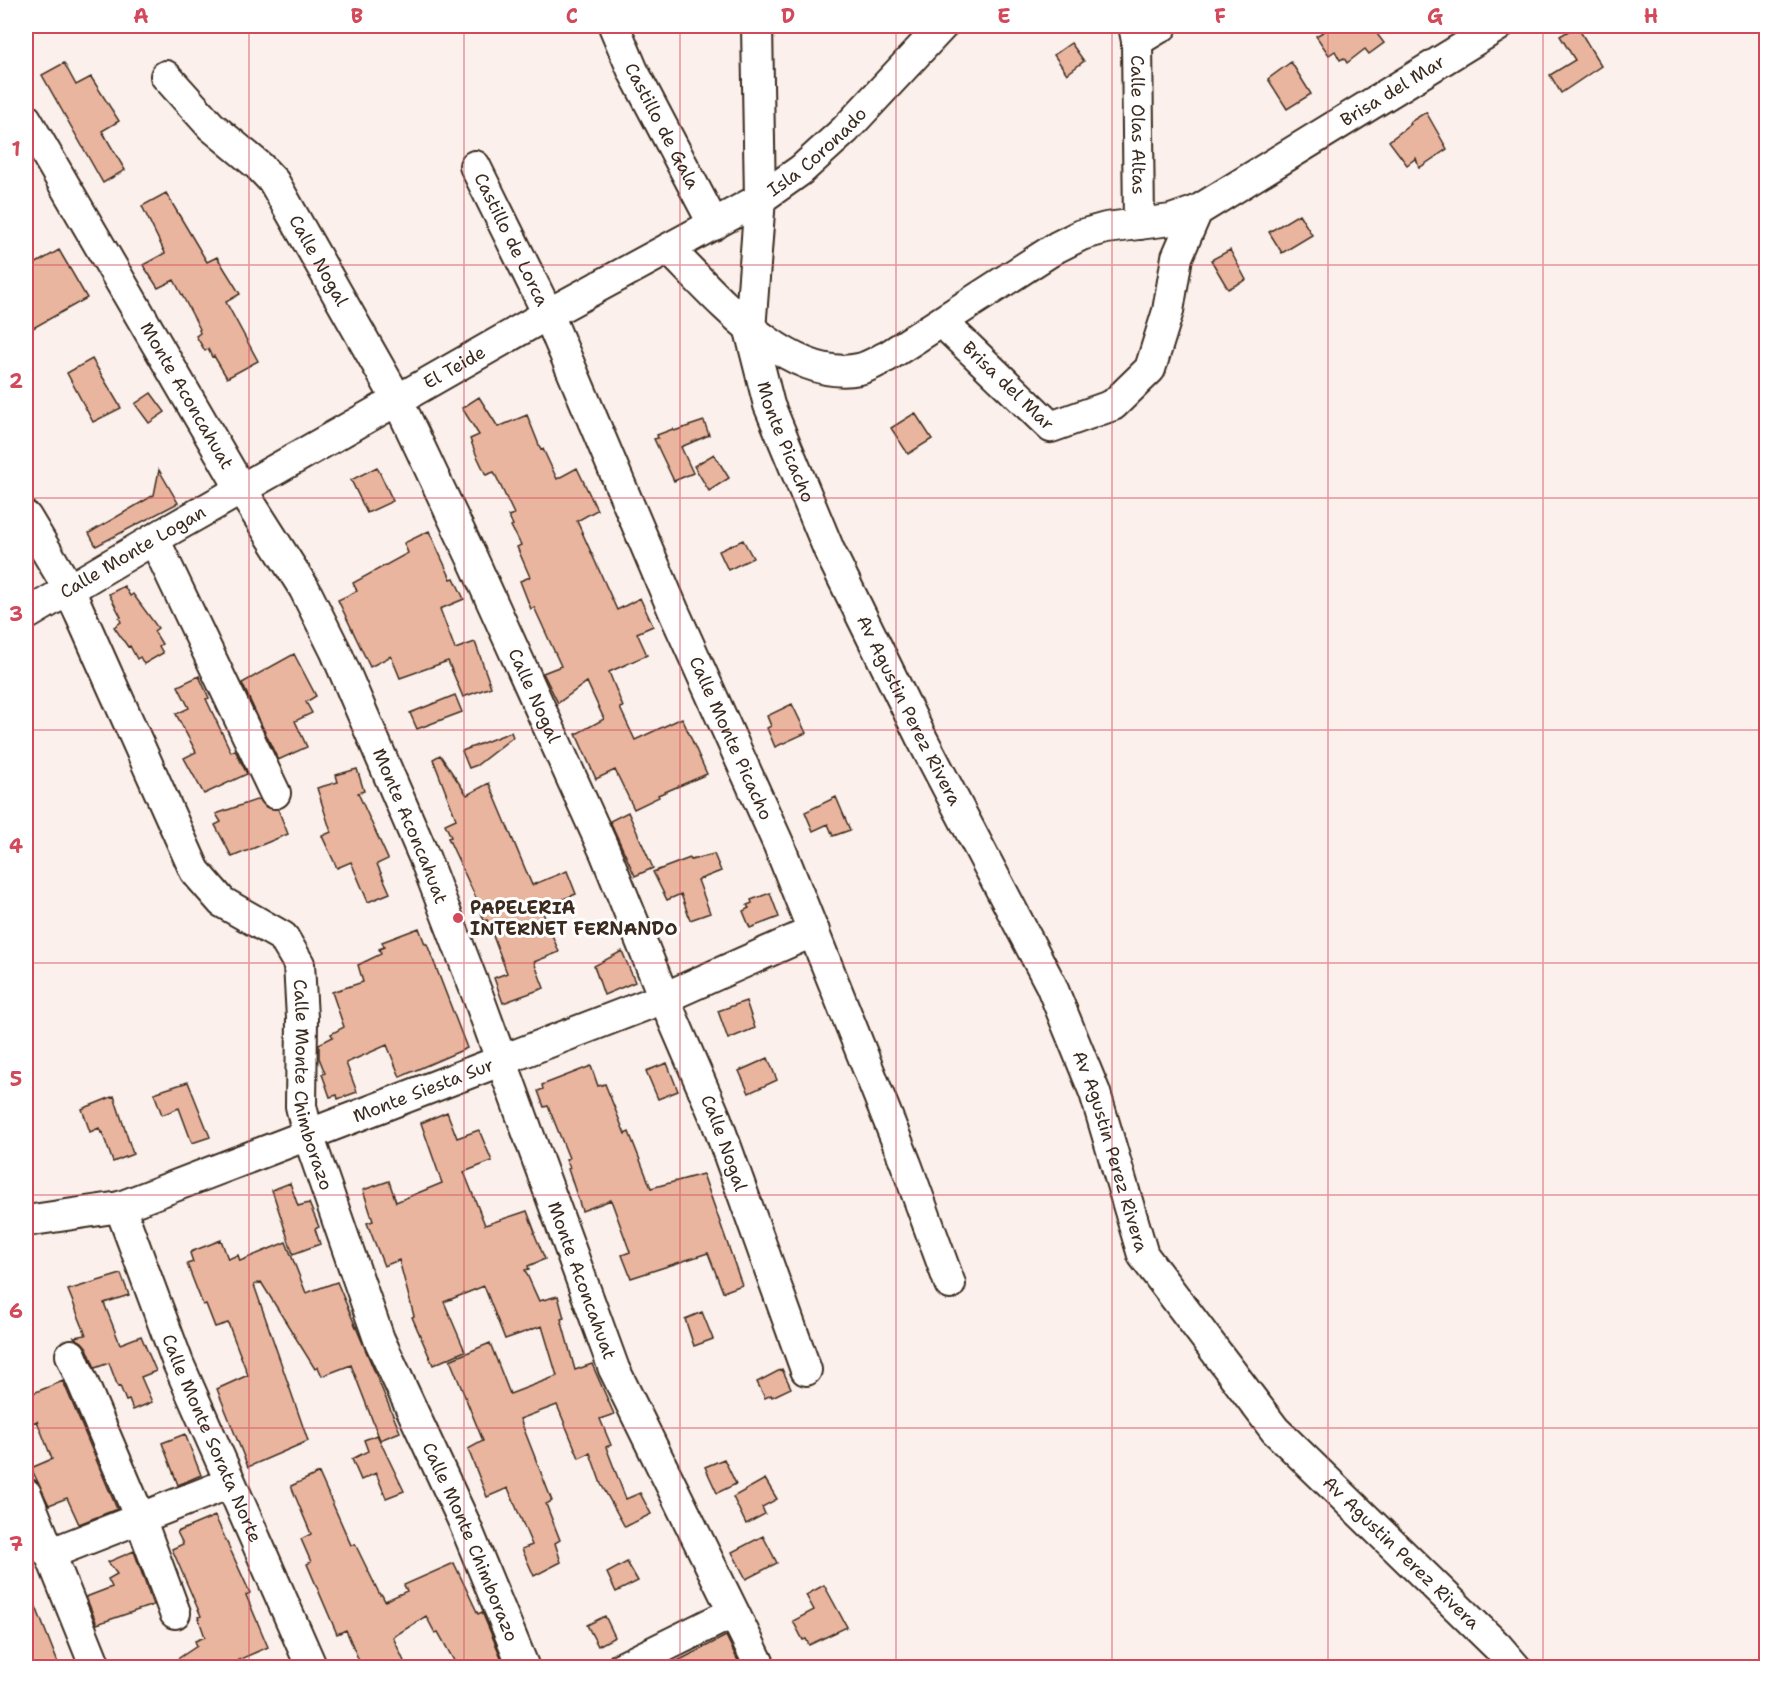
<svg xmlns="http://www.w3.org/2000/svg" width="1792" height="1693" font-family="'Shantell Sans',sans-serif">
<rect width="100%" height="100%" fill="#fbf0ec"/>
<filter id="ink" filterUnits="userSpaceOnUse"><feTurbulence type="fractalNoise" baseFrequency=".0167" numOctaves="2"/><feDisplacementMap in="SourceGraphic" scale="12" xChannelSelector="R" yChannelSelector="G"/><feConvolveMatrix kernelMatrix="1 2 1 2 8 2 1 2 1" color-interpolation-filters="sRGB"/></filter>
<g filter="url(#ink)">
<!-- building -->
<path fill="#eab59e" stroke="#3b2a1e" stroke-width="1.5" d="M1333,26h38l13,17 -15,11 -4,-5 -18,14 -3,-5 -4,2 -5,-9 -6,4 -13,-19z
M1577,26l24,40 -40,27 -11,-18 25,-15 -15,-24z
M1071,43l13,18 -17,13 -13,-19z
M1291,62l20,32 -24,15 -19,-30z
M64,63l12,22 15,-8 28,44 -17,10 23,39 -22,13 -61,-108z
M1426,112l21,37 -28,19 -3,-10 -9,7 -18,-24 22,-17 -1,-2z
M166,193l41,69 10,-5 23,37 -14,8 32,59 -31,17 -13,-22 -2,1 -4,-8 -3,2 -9,-15 4,-3 -1,-3 1,-1 -26,-49 -16,8 -15,-23 22,-12 -23,-47z
M1299,214l13,21 -30,18 -13,-21z
M59,250l28,48 -61,34v-63z
M1230,250l16,30 -18,9 -17,-29z
M92,359l29,49 -28,14 -26,-49z
M151,393l14,19 -16,11 -14,-19z
M479,397l19,30 29,-12 14,35 2,-1 14,30 20,-11 20,42 -20,11 40,89 23,-12 13,28 -16,7 10,22 -38,17 14,35 -3,1 15,32 47,-22 25,56 -49,21 1,2 -25,12 -19,-39 -19,9 -20,-45 28,-15 -17,-37 -29,21 -15,-30 18,-7 -27,-59 -3,2 -11,-28 10,-4 -13,-30 4,-2 -10,-19 2,-1 -5,-9 6,-2 -20,-42 -8,3 -10,-21 -6,-15 9,-4 -17,-27z
M915,413l17,26 -24,15 -17,-26z
M704,421l5,14 -28,12 12,26 -19,8 -20,-42 4,-1 -1,-3 16,-6 1,2z
M714,454l15,24 -20,13 -15,-25z
M377,467l16,34 -26,12 -16,-33z
M159,470l19,33 -82,43 -7,-13 65,-38z
M429,531l22,48 3,-1 10,21 -24,10 15,40 20,-7 16,45 -28,10 -15,-36 -48,17 -9,-22 -21,11 -32,-67 19,-9 -4,-8 55,-30 -4,-10z
M743,540l10,18 -25,12 -9,-19z
M124,586l6,10 3,-2 25,34 -4,3 8,13 -3,2 4,7 -19,11 -4,-7 -3,2 -7,-13 -2,1 -14,-20 7,-5 -2,-4 2,-1 -12,-23z
M294,654l22,42 -10,6 6,11 -17,8 12,26 -29,13 -36,-77z
M199,676l10,22 -3,1 25,53 4,-2 12,24 -43,20 -20,-36 12,-6 -20,-38 13,-6 -11,-22z
M455,695l7,17 -45,17 -7,-16z
M792,704l14,29 -31,14 -8,-19 4,-2 -4,-10z
M511,732l2,5 -36,28 -8,3 -7,-17z
M440,755l27,40 22,-12 43,102 35,-14 9,23 -35,14 18,44 -25,10 10,26 -41,15 -9,-25 13,-5 -20,-53 -3,1 -7,-21 -29,-62 3,-1 -6,-13 11,-5 -23,-60z
M357,769l7,22 -6,2 30,66 -11,5 13,29 -22,9 -17,-40 -14,6 -15,-32 9,-4 -14,-44 21,-6 -2,-7z
M836,797l14,33 -17,6 -5,-12 -15,7 -8,-19z
M259,799l7,8 12,2 10,25 -56,23 -17,-32 6,-3 -5,-8z
M628,812l25,56 -18,8 -25,-55z
M714,854l7,17 -23,9 12,33 -20,7 -9,-26 -14,6 -14,-28 37,-14 1,2z
M770,893l9,24 -29,11 -7,-17 6,-3 -2,-3 5,-2 -1,-3z
M419,928l6,16h2l40,104 -67,29 -13,-32 -41,18 11,29 -19,7 -1,-4 -7,2 -8,-23 3,-1 -6,-15v-14l14,-7 -2,-3 13,-7 -12,-35 31,-10 -5,-17 23,-11 -2,-5 5,-2 -2,-5z
M622,951l13,31 -31,13 -10,-29z
M746,1001l9,27 -27,11 -10,-28z
M768,1058l9,22 -28,13 -10,-22z
M667,1063l11,28 -20,8 -12,-28z
M591,1066l7,20 7,-2 20,50 4,-2 22,56 52,-14 39,111 -19,7 -15,-39 -77,25 -9,-23 8,-3 -19,-52 -29,11 -14,-42 2,-1 -4,-9 3,-1 -21,-52 -4,1 -6,-16 5,-2 -1,-4z
M188,1082l22,55 -18,6 -13,-35 -17,7 -8,-22z
M114,1096l19,58 -20,8 -11,-30 -1,1 -2,-5 -9,4 -8,-23z
M447,1112l10,26 22,-8 13,31 -28,11 21,53 42,-14 8,21 -1,1 11,26 -17,7 1,3 -4,1 14,31 19,-5 6,22 -3,1 14,51 17,-6 22,50 -14,5 11,26 -5,2 20,52 14,-6 11,21 -26,13 -24,-43 -11,-31 -11,5 -22,-53 -37,14 32,82 -6,3 14,36 -5,3 6,19 -27,14 -12,-27 10,-4 -24,-57 -21,9 -19,-48 15,-8 -33,-81 40,-17 20,51 47,-18 -15,-50 -37,13 -21,-53 -40,16 21,49 -32,14 -21,-48 2,-1 -15,-56 -15,6 -17,-43 6,-2 -10,-31 26,-9 7,21 46,-19 -21,-60z
M290,1183l8,23 11,-3 10,24 -4,2 5,15 -27,10 -21,-64z
M221,1240l7,19 10,-4 2,6 46,-19 20,51 31,-11 63,150 -20,8 -29,-75 -29,11 -4,-9 -3,2 -54,-87 -7,3 54,156 -60,26 -31,-78 31,-14 -20,-52 -13,4 -9,-23 -3,1 -16,-41 6,-2 -3,-9 3,-2z
M121,1274l8,21 -25,8 16,41 21,-8 15,35 -15,6 11,25 -19,8 -4,-10 -3,1 -6,-15 -2,1 -9,-24 -14,5 -8,-20 -5,-6 -7,-4 -1,-1 12,-2 -18,-45z
M702,1312l11,27 -19,7 -9,-27z
M782,1369l9,19 -19,9 -1,-2 -6,3 -8,-16z
M63,1381l54,128 -38,15 -12,-26 -18,7 -18,-37 21,-9 -15,-38 -11,5v-30z
M185,1434l16,41 -23,10 -16,-42z
M377,1435l27,56 -18,7 -10,-25 -15,7 -9,-21 16,-8 -4,-11z
M724,1459l12,25 -19,9 -12,-26z
M319,1473l32,72 4,-1 25,51h2l3,6 22,-10 -3,-6 50,-22 24,51 4,-2 21,50 -10,6h-35l-20,-36 -3,1 -9,-17 -33,21 14,31h-45l-16,-38 -9,4 -30,-70 4,-2 -10,-23 10,-5 -20,-48z
M765,1479l12,20 -15,8 3,7 -19,10 -13,-27z
M215,1516l35,77 -4,2 22,52 -30,13 4,8h-78l33,-22 -2,-5 10,-4 -7,-20 3,-1 -29,-67 11,-5 -6,-12z
M763,1536l14,27 -31,16 -14,-27z
M134,1551l19,54 -56,19 -11,-27 26,-10 -4,-8 9,-5 -9,-12z
M627,1562l11,19 -22,11 -9,-19z
M26,1584h1l33,84h-34z
M824,1585l23,42 -38,18 -3,-6 -3,1 -10,-19 21,-11 -8,-15z
M605,1616l10,21 -17,9 -11,-21z
M726,1636l12,25 -11,7h-63z"/>
<g fill="none" stroke-linecap="round" stroke-linejoin="round">
<defs>
<g id="minor">
<path id="s1" d="M614,26l19,45 81,154"/>
<path id="s2" d="M757,26l3,173 -10,131 19,75 60,145 91,185 131,250 44,108 48,162 132,175 223,217 18,21"/>
<path id="s3" d="M1134,26l3,15 2,183"/>
<path d="M1137,41l25,-15"/>
<path id="s4" d="M166,76l45,50 48,40 15,16 124,219 75,159 132,292 59,146 52,121 90,251"/>
<path id="s5" d="M26,119l215,370 63,99 32,64 89,207 54,140 135,370 147,299"/>
<path id="s6" d="M475,166l73,148 126,298 104,231 128,321 44,120"/>
<path d="M669,249c44,44 119,135 190,120 10,-2 20,-9 29,-13l169,-109 24,-12 25,-7 65,-8 26,-9"/>
<path id="s7" d="M942,322l109,105 62,-22 37,-36 18,-58 9,-54 20,-46 301,-185"/>
<path id="s8" d="M26,517l43,72 126,282 27,31 61,35 16,27 3,54 -1,88 7,29 71,204 84,181 61,148"/>
<path d="M154,539l121,254"/>
<path id="s9" d="M26,615l128,-76 394,-225 212,-115 41,-29 44,-40 97,-104"/>
<path id="s10" d="M120,1207l58,156 134,305"/>
<path id="s11" d="M26,1221l94,-14 544,-209 150,-67"/>
<path d="M71,1355l69,163 35,95"/>
<path d="M26,1494l70,174"/>
<path d="M49,1554l181,-71"/>
<path d="M621,1668l111,-55"/>
</g>
</defs>
<!-- minor casing -->
<use href="#minor" stroke="#3b2a1e" stroke-width="34"/>
<!-- minor -->
<use href="#minor" stroke="#fff" stroke-width="30"/>
</g>
</g>
<!-- grid -->
<path fill="none" stroke="#d1495b" stroke-width="1.5" stroke-opacity="0.55" d="M249,26v1642M464,26v1642M680,26v1642M896,26v1642M1112,26v1642M1328,26v1642M1543,26v1642M26,265h1740M26,498h1740M26,730h1740M26,963h1740M26,1195h1740M26,1428h1740"/>
<!-- markers -->
<circle fill="#d1495b" stroke="#fff" stroke-width="2" cx="458" cy="918" r="6"/>
<g text-anchor="middle" stroke-width="6" stroke-linejoin="round" paint-order="stroke">
<!-- street labels -->
<g font-size="18" fill="#3b2a1e" stroke="#fff">
<text dy="6" stroke="none"><textPath href="#s7" startOffset="664">Brisa del Mar</textPath></text>
<text dy="6" stroke="none"><textPath href="#s3" startOffset="99">Calle Olas Altas</textPath></text>
<text dy="6" stroke="none"><textPath href="#s1" startOffset="111">Castillo de Gala</textPath></text>
<text dy="6" stroke="none"><textPath href="#s9" startOffset="918">Isla Coronado</textPath></text>
<text dy="6" stroke="none"><textPath href="#s6" startOffset="82">Castillo de Lorca</textPath></text>
<text dy="6" stroke="none"><textPath href="#s4" startOffset="242">Calle Nogal</textPath></text>
<text dy="6" stroke="none"><textPath href="#s9" startOffset="495">El Teide</textPath></text>
<text dy="6" stroke="none"><textPath href="#s7" startOffset="92">Brisa del Mar</textPath></text>
<text dy="6" stroke="none"><textPath href="#s5" startOffset="320">Monte Aconcahuat</textPath></text>
<text dy="6" stroke="none"><textPath href="#s2" startOffset="422">Monte Picacho</textPath></text>
<text dy="6" stroke="none"><textPath href="#s9" startOffset="124">Calle Monte Logan</textPath></text>
<text dy="6" stroke="none"><textPath href="#s4" startOffset="728">Calle Nogal</textPath></text>
<text dy="6" stroke="none"><textPath href="#s2" startOffset="718">Av Agustin Perez Rivera</textPath></text>
<text dy="6" stroke="none"><textPath href="#s6" startOffset="627">Calle Monte Picacho</textPath></text>
<text dy="6" stroke="none"><textPath href="#s5" startOffset="806">Monte Aconcahuat</textPath></text>
<text dy="6" stroke="none"><textPath href="#s8" startOffset="658">Calle Monte Chimborazo</textPath></text>
<text dy="6" stroke="none"><textPath href="#s11" startOffset="420">Monte Siesta Sur</textPath></text>
<text dy="6" stroke="none"><textPath href="#s4" startOffset="1214">Calle Nogal</textPath></text>
<text dy="6" stroke="none"><textPath href="#s2" startOffset="1204">Av Agustin Perez Rivera</textPath></text>
<text dy="6" stroke="none"><textPath href="#s5" startOffset="1292">Monte Aconcahuat</textPath></text>
<text dy="6" stroke="none"><textPath href="#s10" startOffset="249">Calle Monte Sorata Norte</textPath></text>
<text dy="6" stroke="none"><textPath href="#s8" startOffset="1146">Calle Monte Chimborazo</textPath></text>
<text dy="6" stroke="none"><textPath href="#s2" startOffset="1708">Av Agustin Perez Rivera</textPath></text>
</g>
<!-- poi labels -->
<g font-size="18" font-weight="bold" fill="#3b2a1e" stroke="#fff" text-anchor="start">
<text x="470" y="914">PAPELERIA<tspan x="470" dy="21">INTERNET FERNANDO</tspan></text>
</g>
</g>
<!-- margin -->
<rect width="1792" height="1693" fill="none" stroke="#fff" stroke-width="66"/>
<rect x="33" y="33" width="1726" height="1627" fill="none" stroke="#d1495b" stroke-width="2"/>
<g font-size="20" text-anchor="middle" font-weight="bold" fill="#d1495b">
<text x="141" y="23">A</text>
<text x="357" y="23">B</text>
<text x="572" y="23">C</text>
<text x="788" y="23">D</text>
<text x="1004" y="23">E</text>
<text x="1220" y="23">F</text>
<text x="1435" y="23">G</text>
<text x="1651" y="23">H</text>
<text x="16" y="156">1</text>
<text x="16" y="388">2</text>
<text x="16" y="621">3</text>
<text x="16" y="853">4</text>
<text x="16" y="1086">5</text>
<text x="16" y="1318">6</text>
<text x="16" y="1551">7</text>
</g>
</svg>
